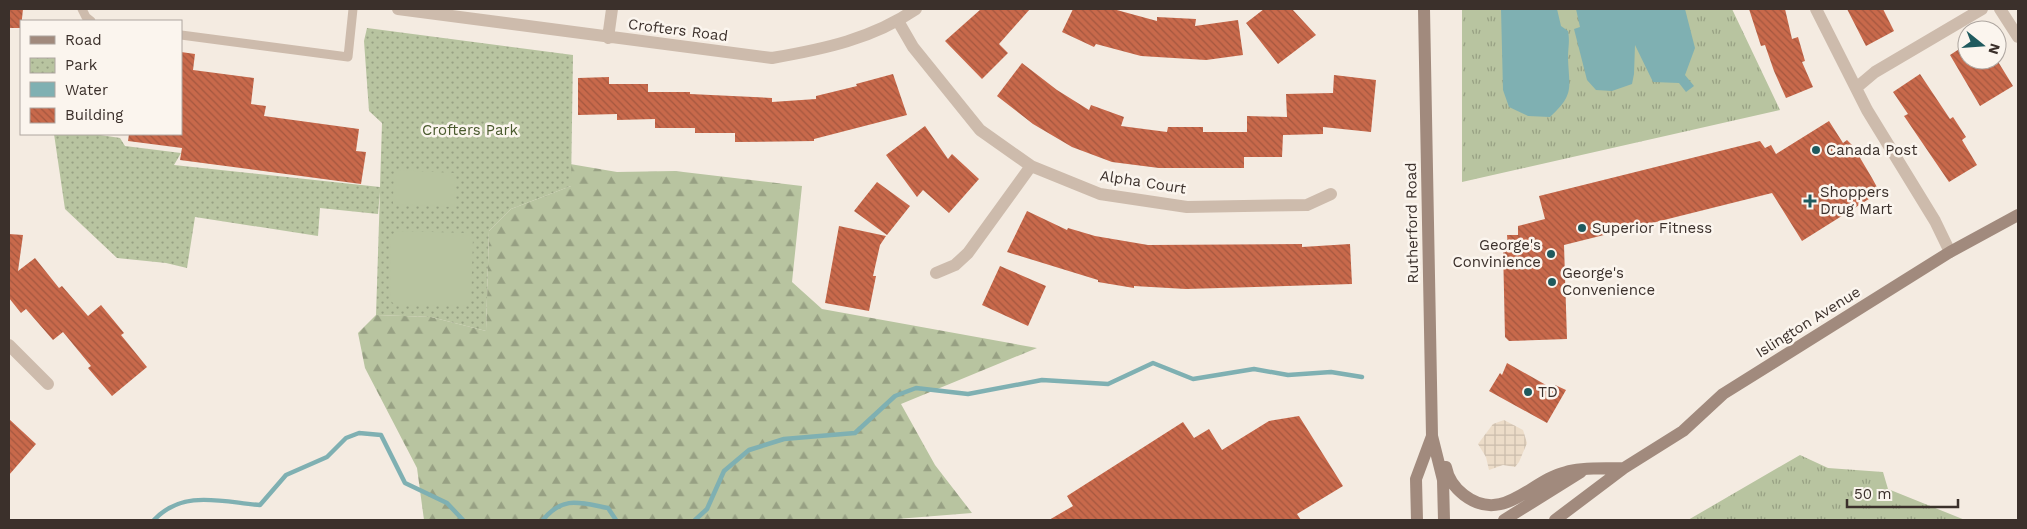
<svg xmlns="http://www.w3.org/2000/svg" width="2027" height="529" font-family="'Work Sans',sans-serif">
<defs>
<pattern id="grass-tufts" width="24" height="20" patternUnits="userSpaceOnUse" patternTransform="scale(1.25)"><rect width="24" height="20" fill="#b8c4a0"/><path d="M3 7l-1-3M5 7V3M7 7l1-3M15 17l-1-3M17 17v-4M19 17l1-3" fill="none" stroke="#97a083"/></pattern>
<pattern id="forest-firs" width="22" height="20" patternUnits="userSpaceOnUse" patternTransform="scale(1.25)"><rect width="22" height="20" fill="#b8c4a0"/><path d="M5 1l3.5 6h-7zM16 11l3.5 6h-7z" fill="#97a083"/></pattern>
<pattern id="park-dots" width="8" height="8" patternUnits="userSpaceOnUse" patternTransform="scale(1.25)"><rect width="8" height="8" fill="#b8c4a0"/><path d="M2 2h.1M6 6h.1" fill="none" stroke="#97a083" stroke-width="1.8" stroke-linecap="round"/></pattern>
<pattern id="plaza-grid" width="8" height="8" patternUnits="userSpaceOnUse" patternTransform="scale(1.25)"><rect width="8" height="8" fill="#ecdcc8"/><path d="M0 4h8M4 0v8" fill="none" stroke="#cbbdac"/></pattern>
<pattern id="building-back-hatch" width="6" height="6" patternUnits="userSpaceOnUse" patternTransform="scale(1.25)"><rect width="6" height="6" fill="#c8694b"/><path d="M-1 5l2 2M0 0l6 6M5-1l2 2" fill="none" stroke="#a4573f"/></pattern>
</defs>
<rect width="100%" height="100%" fill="#f4ebe1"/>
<!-- grass -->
<path fill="url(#grass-tufts)" d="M1462,9h270l48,101 -318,72z
M1800,455l28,13 55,4 5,17 77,31h-277z"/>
<!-- forest -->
<path fill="url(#forest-firs)" d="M570,164l47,8 58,-1 127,15 -10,96 30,27 215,39 -136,56 34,61 37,48 -88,7h-460l-7,-52 -52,-100 -7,-35 18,-18 55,2 55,14 3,-100 22,-22 60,-23z"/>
<!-- park -->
<path fill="url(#park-dots)" d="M367,28l206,27 -2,131 -60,23 -22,22 -3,100 -55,-14 -55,-2 4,-123 -2,22 -58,-6 -2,28 -123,-19 -8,51 -21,-5 -49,-5 -52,-49 -11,-75h40l26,4 5,8 56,7 -7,12 206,22 2,-64 -13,-12 -5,-70z"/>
<!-- garden -->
<path fill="#b8c4a0" d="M394,170l61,3 -1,34 -61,-3z
M396,231l72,2 5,4 -2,64 -4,5 -72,-1 -5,-5 1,-64z"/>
<!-- plaza -->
<path fill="url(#plaza-grid)" d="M1504,420l19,10 4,13 -8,19 -4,5 -12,-2 -14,5 -3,-13 -8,-13 15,-20z"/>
<!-- water -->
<path fill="#7fb0b2" d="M1501,9h56l4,17 7,5c2,11 0,16 0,27 1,30 7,36 -18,59l-22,-1 -19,-9 -6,-17z
M1576,9h109l10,39 -10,27 9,11 -8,6 -7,-9 -26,-1 -18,-37 -1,29 -2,10 -20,7 -16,-1 -9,-10 -13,-51 6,-2z"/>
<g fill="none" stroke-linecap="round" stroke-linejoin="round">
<!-- stream -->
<path stroke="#7fb0b2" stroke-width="4.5" d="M154,520c29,-31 68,-18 106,-15l26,-30 41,-18 19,-19 13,-5 22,2 24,48 42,20 16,17
M543,520c20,-25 38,-17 65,-12l8,12
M695,520l12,-11 17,-38 25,-21 35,-11 71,-6 40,-37 21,-8 52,6 74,-14 66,4 45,-21 40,16 61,-10 34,6 43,-3 31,5"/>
</g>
<!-- building -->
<path fill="url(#building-back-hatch)" d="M9,9h14l-2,19h-12z
M981,9h49l-31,35 9,9 -26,26 -37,-38z
M1073,9h40l44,12v-4l39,2 -1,7 43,-6 5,35 -37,5 -65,-4 -45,-12 -2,3 -32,-15z
M1264,9h28l24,26 -38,29 -32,-41z
M1749,9h36l7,30 6,-2 7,24 -3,1 11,25 -27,11 -12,-27 -9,-26 -4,1z
M1847,9h36l11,22 -28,15z
M1967,44v16h30l16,26 -33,20 -30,-51z
M181,52l14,2 -2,16 61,8 -3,26 15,2 -2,10 95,13 -3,22 10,1 -5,32 -181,-24 2,-12 -54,-7 1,-7h52z
M1022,63l35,27 32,20 2,-5 33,12 -3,9 46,6 1,-5h35v5h44v-16l40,1 -1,-23 47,-1 1,-18 42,5 -5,52 -48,-5v7l-40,1 -1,22h-38v11h-85l-47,-6 -40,-15 -39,-23 -36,-28z
M893,74l14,41 -93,24v2l-79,1v-9h-40v-5h-40v-9l-38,1v-6l-39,1v-37l31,-1v7h39v8h42v2l82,4v4l44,-3v-3l41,-10 -1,-2z
M1920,74l30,45 3,-2 13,20 -4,3 15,25 -28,17 -45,-66 4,-2 -15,-22z
M1829,121l14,22 4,-3 6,6 19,32 6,11 -8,5 2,3 -70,44 -30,-48 -208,52 3,94 -58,2 -4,-4 -2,-90h5l-1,-12h11v-9l27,-7 -6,-23 221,-55 5,7 6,-3 5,9z
M925,126l23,33 4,-5 27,25 -30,34 -26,-23 -6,7 -31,-42z
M877,182l33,24 -23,29 -33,-24z
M1027,211l40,19 1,-2 27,8 53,9 154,-1v3l48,-3 2,40 -166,5 -52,-3v2l-36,-6v-2l-91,-28z
M839,226l47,10 -6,9 -7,31h3l-7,35 -44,-8z
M9,234l14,1 -5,36 17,-13 24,30 3,-2 26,30 13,-11 23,28 -3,2 26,32 -35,29 -24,-28 3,-2 -28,-34 -10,8 -27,-31 -5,4 -12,-15z
M1000,266l46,20 -18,40 -46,-21z
M1507,363l46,26 2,-4 11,5 -19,33 -58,-32 11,-18 2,2z
M1299,416l44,70 -46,28 4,6h-252l24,-14 -6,-10 116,-74 11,16 15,-9 13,21 47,-29z
M9,419l27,25 -27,31z"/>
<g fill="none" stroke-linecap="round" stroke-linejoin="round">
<!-- lane -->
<path stroke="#cdbbac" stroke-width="9" d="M82,9l4,8 5,4
M181,35l167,22 5,-48"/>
<!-- street -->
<path stroke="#cdbbac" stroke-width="12" d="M398,9l374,49c52,-9 100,-19 144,-49
M1816,9l51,101 68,111 15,31
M2000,9l18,28
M898,21l15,26 67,83 51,36 69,28 87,13 120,-2 24,-11
M608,38l4,-29
M1856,88l19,-16 107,-63
M936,273l19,-8 13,-12 63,-87
M9,345l39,39"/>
<!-- secondary -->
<path stroke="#a18a7d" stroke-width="12" d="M1424,9l8,427 11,44 1,40
M1446,467c2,11 9,21 18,28 39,30 67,-15 102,-23 17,-5 39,-3 58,-4
M1417,520l-1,-41 16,-43
M1504,520l77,-48
M1555,520l69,-52 59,-37 40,-37 227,-142 68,-37"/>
</g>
<!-- markers -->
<g fill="#1f5a5e" stroke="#fbf5ee" stroke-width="2">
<circle cx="1816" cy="150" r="5"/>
<path d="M1807.5 193.5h5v5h5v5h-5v5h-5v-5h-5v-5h5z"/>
<circle cx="1582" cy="228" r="5"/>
<circle cx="1551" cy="254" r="5"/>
<circle cx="1552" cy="282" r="5"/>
<circle cx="1528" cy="392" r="5"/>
</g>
<g text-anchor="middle" stroke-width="5" stroke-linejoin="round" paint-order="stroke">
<!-- street labels -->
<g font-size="15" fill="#3b302b" stroke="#fbf5ee">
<text transform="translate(678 30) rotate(7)" y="5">Crofters Road</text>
<text transform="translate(1143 182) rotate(9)" y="5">Alpha Court</text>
<text transform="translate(1412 223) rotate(-91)" y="5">Rutherford Road</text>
<text transform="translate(1808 322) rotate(-32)" y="5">Islington Avenue</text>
</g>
<!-- park labels -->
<g font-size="15" fill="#4a5a2e" stroke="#fbf5ee">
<text x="470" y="135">Crofters Park</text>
</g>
<!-- poi labels -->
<g font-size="15" fill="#3b302b" stroke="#fbf5ee" text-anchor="start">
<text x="1826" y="155">Canada Post</text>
<text x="1820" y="197">Shoppers<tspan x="1820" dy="17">Drug Mart</tspan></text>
<text x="1592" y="233">Superior Fitness</text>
<text x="1541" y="250" text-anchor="end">George's<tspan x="1541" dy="17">Convinience</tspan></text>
<text x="1562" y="278">George's<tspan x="1562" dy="17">Convenience</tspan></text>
<text x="1538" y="397">TD</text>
</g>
</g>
<!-- border -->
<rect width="2027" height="529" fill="none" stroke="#3b302b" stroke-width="20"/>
<!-- legend -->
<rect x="20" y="20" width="162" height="115" fill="#fbf5ee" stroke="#aea6a0"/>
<rect x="30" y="36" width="25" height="8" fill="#a18a7d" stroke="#aea6a0"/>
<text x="65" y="45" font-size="15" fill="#3b302b">Road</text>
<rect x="30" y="58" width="25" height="15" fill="url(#park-dots)" stroke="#aea6a0"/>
<text x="65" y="70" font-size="15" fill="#3b302b">Park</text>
<rect x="30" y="82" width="25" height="15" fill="#7fb0b2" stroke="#aea6a0"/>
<text x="65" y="95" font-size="15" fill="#3b302b">Water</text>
<rect x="30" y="108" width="25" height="15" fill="url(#building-back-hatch)" stroke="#aea6a0"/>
<text x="65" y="120" font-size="15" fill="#3b302b">Building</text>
<!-- north arrow -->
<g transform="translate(1982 45) rotate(107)"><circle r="24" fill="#fbf5ee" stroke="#aea6a0"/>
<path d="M0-4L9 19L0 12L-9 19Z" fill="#1f5a5e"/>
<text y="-8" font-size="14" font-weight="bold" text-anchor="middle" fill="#3b302b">N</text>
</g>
<!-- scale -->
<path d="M1847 499v8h111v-8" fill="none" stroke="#3b302b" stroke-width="2.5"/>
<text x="1854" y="499" font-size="15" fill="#3b302b" stroke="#fbf5ee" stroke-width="4" paint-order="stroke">50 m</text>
</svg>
